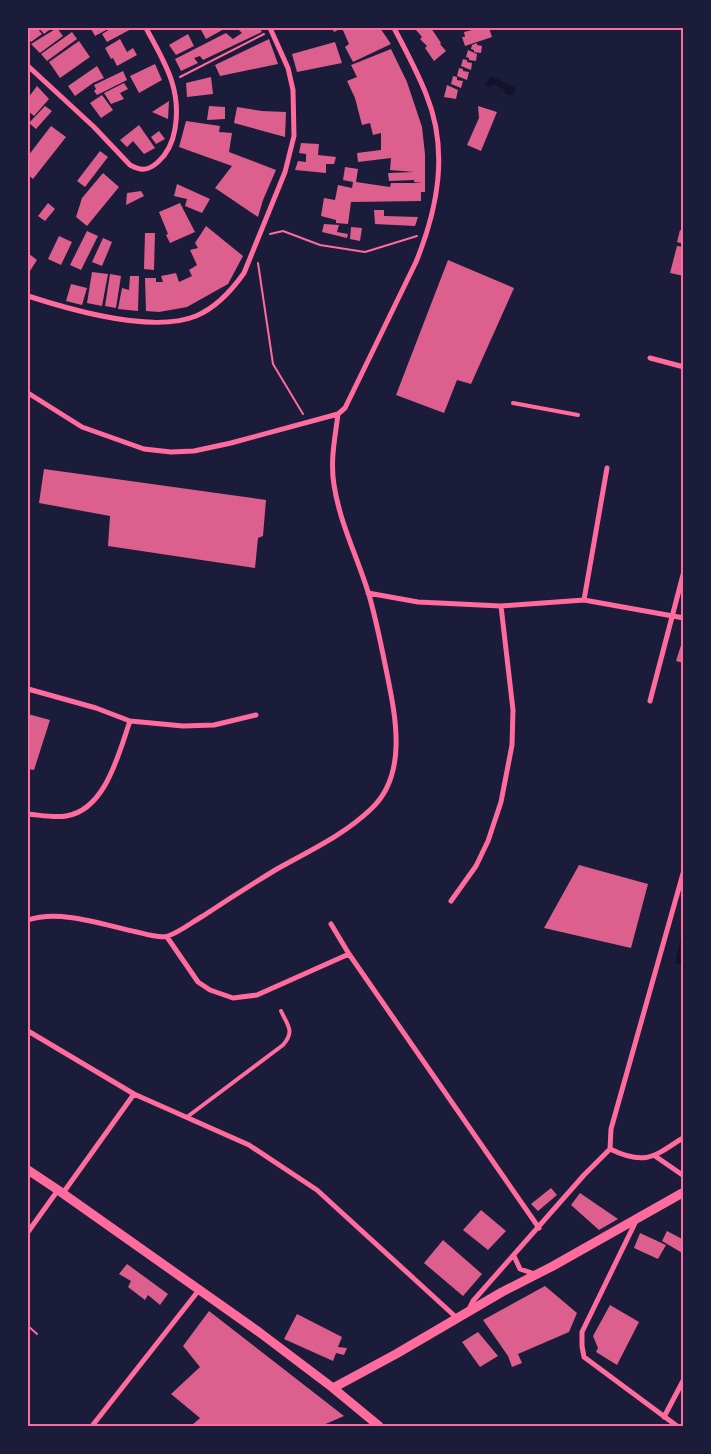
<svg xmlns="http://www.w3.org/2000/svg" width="711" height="1454" font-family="'Golos Text',sans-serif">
<rect width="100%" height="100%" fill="#1b1b3a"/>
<!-- water -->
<path fill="#12122b" d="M491,76l25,12 -3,7h-5l-3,-2v-3l-12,-6 -3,3 -5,-2z
M683,928v38l-8,-3z"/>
<!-- building -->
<path fill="#dd5f8e" d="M28,28h9l5,6 -11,8 -3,-3z
M39,28h13l-8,6z
M57,28l6,8 -23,17 -9,-9z
M94,28h16l-15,8 -4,-7z
M112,28h21l-26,14 -5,-8z
M200,28h26l-20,11z
M237,28h22l3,4 -59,28 -3,-4 -6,2 4,5 -17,8 -6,-12 51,-26 7,6 9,-6z
M332,28h44l1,2 3,-2 11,16 -38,18 -8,-15 4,-3 -7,-16 -8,4z
M416,28h15l10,15 -1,1 6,7 -12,10 -9,-13 2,-2 -7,-7 2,-2 -6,-7 2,-1z
M480,28h9l3,9 -27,9 -3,-9h3l-1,-5z
M72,32l5,7 -30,22 -6,-7z
M188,34l6,12 -18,9 -7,-10z
M120,39l7,13 6,-4 4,7 -20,11 -4,-8 -2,1 -6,-11z
M269,39l9,25 -58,12 -5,-11z
M79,41l11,16 -30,21 -11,-16z
M335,42l7,21 -45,9 -5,-18z
M477,43v2l5,1 -1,7 -7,-1v-2l-3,-1 1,-4z
M391,49l16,33 15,45 3,27v38h-4v9l-70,1 -3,22 -12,-1v-3l-15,-4 3,-18 11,2 3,-15 14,3 1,-6 -10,-2 2,-13 13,2 -2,13 34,5 1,-4h31l-8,-1v-2l-25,1 -1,-8 26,-1 -24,-2 1,-12 -33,4 -1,-9 24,-3v-17l-8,2 -3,-12 -8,2 -7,-27 -8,-17 10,-4 -6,-12z
M468,50l9,4 -1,7 -7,-1v-2l-3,-1z
M463,59l4,1v2l5,1 -1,7 -10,-4z
M155,64l7,16 -23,13 -9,-17z
M97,66l7,12 -11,5 -18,13 -7,-10z
M459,68l4,1v2l6,1 -2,8 -10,-4z
M123,71l4,9 -30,15 -3,-4 2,-2 -2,-4z
M453,76l4,1v3l6,1 -2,7 -10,-4z
M211,77l2,17 -26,3 -1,-14z
M124,83l4,6 -8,4 4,6 -13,5 -7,-11z
M447,85l11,5 -2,9 -12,-2z
M37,86l12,13 -15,17 -6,-5v-13z
M102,95l11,15 -12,8 -11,-15z
M169,101l-1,18 -16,-7z
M45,106l7,5 -16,18 -7,-6z
M209,106l16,1v12l-18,1z
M478,106l19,6 -16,39 -14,-6 12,-27z
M237,107l25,4 24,1 -1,25 -51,-14z
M186,121l34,5 -1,6 13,1 -3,19 47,18 -13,30 -5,17 -43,-29 17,-22 -53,-19z
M139,125l16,23 -11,6 -11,-13 -6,6 -7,-7z
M51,126l15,11 -33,42 -5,-4v-19z
M159,131l6,8 -9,5 -5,-7z
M301,143l18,1 -1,11 18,2 -2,7h-8v9l-31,-3 3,-9 8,1v-8l-7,-1z
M100,151l8,6 -23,30 -8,-6z
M103,173l16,14 -32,39 -11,-9 6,-19z
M177,184l33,15 -8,14 -17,-7 2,-7 -13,-3z
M141,191l3,5 -18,9 1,-12z
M48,203l7,6 -10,12 -7,-5z
M180,203l15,29 -25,11 -4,-8 2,-1 -9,-22z
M374,210h10v6l34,1 -3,9 -40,-2z
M324,224l15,1 -2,7 11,2 -1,4 -25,-6z
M206,226l37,30 -15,28 -41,23 -28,5 -13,-1 -1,-33h11v4h7l-2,-6 15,-3 3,9 13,-6 -3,-6 8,-5 -7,-15 8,-2 -3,-5z
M351,227l11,1 -2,13 -10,-2z
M680,230l4,1v13l-7,-2z
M87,231l11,5 -17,34 -11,-5z
M145,233h10l-1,37 -10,-1z
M59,236l13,6 -11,23 -13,-6z
M103,238l9,4 -10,24 -10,-4z
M677,246l7,1v29l-14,-3z
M28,253l9,7 -9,14z
M448,260l66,28 -43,96 -14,-4 -13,33 -48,-18z
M92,272l16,2 -6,32 -15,-3z
M110,274l11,2 -5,32 -11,-2z
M130,276h9l-1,35 -20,-2 4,-21 7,2z
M71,284l16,4 -5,17 -16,-4z
M44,469l222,31 -3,36 -5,2 -3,30 -147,-22 2,-30 -71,-13z
M683,639h1v24l-8,-2z
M28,714l22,6 -16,50 -6,-1z
M579,865l69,19 -17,64 -87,-20z
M551,1188l6,7 -19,16 -7,-7z
M580,1193l38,26 -19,11 -28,-25z
M481,1210l25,21 -18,19 -25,-20z
M667,1231l17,9v14l-22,-13z
M640,1233l26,12 -8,14 -24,-11z
M443,1240l39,34 -19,22 -39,-33z
M127,1264l41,30 -8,11 -12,-10 -3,5 -17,-13 3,-6 -12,-7z
M545,1286l32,27 -8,19 -51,22 4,9 -10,4 -4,-11 -25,-36z
M610,1305l29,17 -22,43 -21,-13 2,-4 -5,-12z
M209,1311l135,105 -23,10h-130l9,-8 -29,-24 29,-27 -17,-21z
M297,1314l45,23 -4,10 9,1 -3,7 -8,-2 -3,8 -49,-22z
M478,1332l20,24 -18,11 -18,-25z"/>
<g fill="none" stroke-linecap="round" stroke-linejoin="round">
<!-- path -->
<path stroke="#ff6b9d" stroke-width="2" d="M180,77l84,-43
M270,234l13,-3 37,14 45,7 52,-16
M258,263l15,101 30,50
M28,1326l9,8"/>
<!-- service -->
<path stroke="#ff6b9d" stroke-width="4" d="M513,403l65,12
M187,1117l96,-72c12,-14 5,-19 -2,-34"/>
<!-- minor -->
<path stroke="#ff6b9d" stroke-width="5" d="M28,66l66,61 36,38c11,6 18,6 28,-3 9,-8 15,-21 17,-33 7,-41 -11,-67 -29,-101
M28,296c43,14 124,38 168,20 19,-8 36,-26 48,-43l41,-101 9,-36 -1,-46 -5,-22 -18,-40
M650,358l34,9
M28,393l54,34 62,22 27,3 23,-1 37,-8 107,-29
M368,593l50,9 83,4 83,-6 100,18
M584,600l23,-132
M28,689l68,19 34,13 53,5 31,-1 42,-10
M650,701l34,-130
M28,814c12,1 26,4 38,2 40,-6 53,-64 64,-95
M451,901l25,-35 12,-25 13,-39 11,-57 1,-35 -12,-104
M28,920c32,-11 76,5 109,12 8,2 24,7 31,4 12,-4 24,-14 35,-20 24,-16 49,-32 74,-47 32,-18 67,-34 94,-60 38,-35 24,-96 15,-140 -5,-25 -10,-50 -17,-74 -11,-37 -29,-71 -35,-110 -4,-24 1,-47 4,-71l7,-6 71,-146c22,-54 33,-112 10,-168 -9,-23 -21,-45 -32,-66
M331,924l18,30 190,274
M167,937l31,45 12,8 23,8 24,-3 92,-41
M28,1031l106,63 115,51 68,45 141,129
M610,1149c35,17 44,8 74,-12
M655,1156l29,20
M63,1193l71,-99
M637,1219l-55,113v14l2,11 93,69
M28,1232l30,-42
M514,1256l6,13 15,5
M469,1309l4,-8 111,-126 26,-26 1,-20 73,-259
M664,1417l20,-38
M92,1426l107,-136"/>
<!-- tertiary -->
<path stroke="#ff6b9d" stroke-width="9" d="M28,1170l30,20 201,142 74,56 46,38
M333,1388l63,-34 106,-62 51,-26 131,-74"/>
</g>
<!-- border -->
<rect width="711" height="1454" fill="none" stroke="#1b1b3a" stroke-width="58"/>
<rect x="29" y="29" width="653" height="1396" fill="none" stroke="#ff6b9d" stroke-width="2"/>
</svg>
